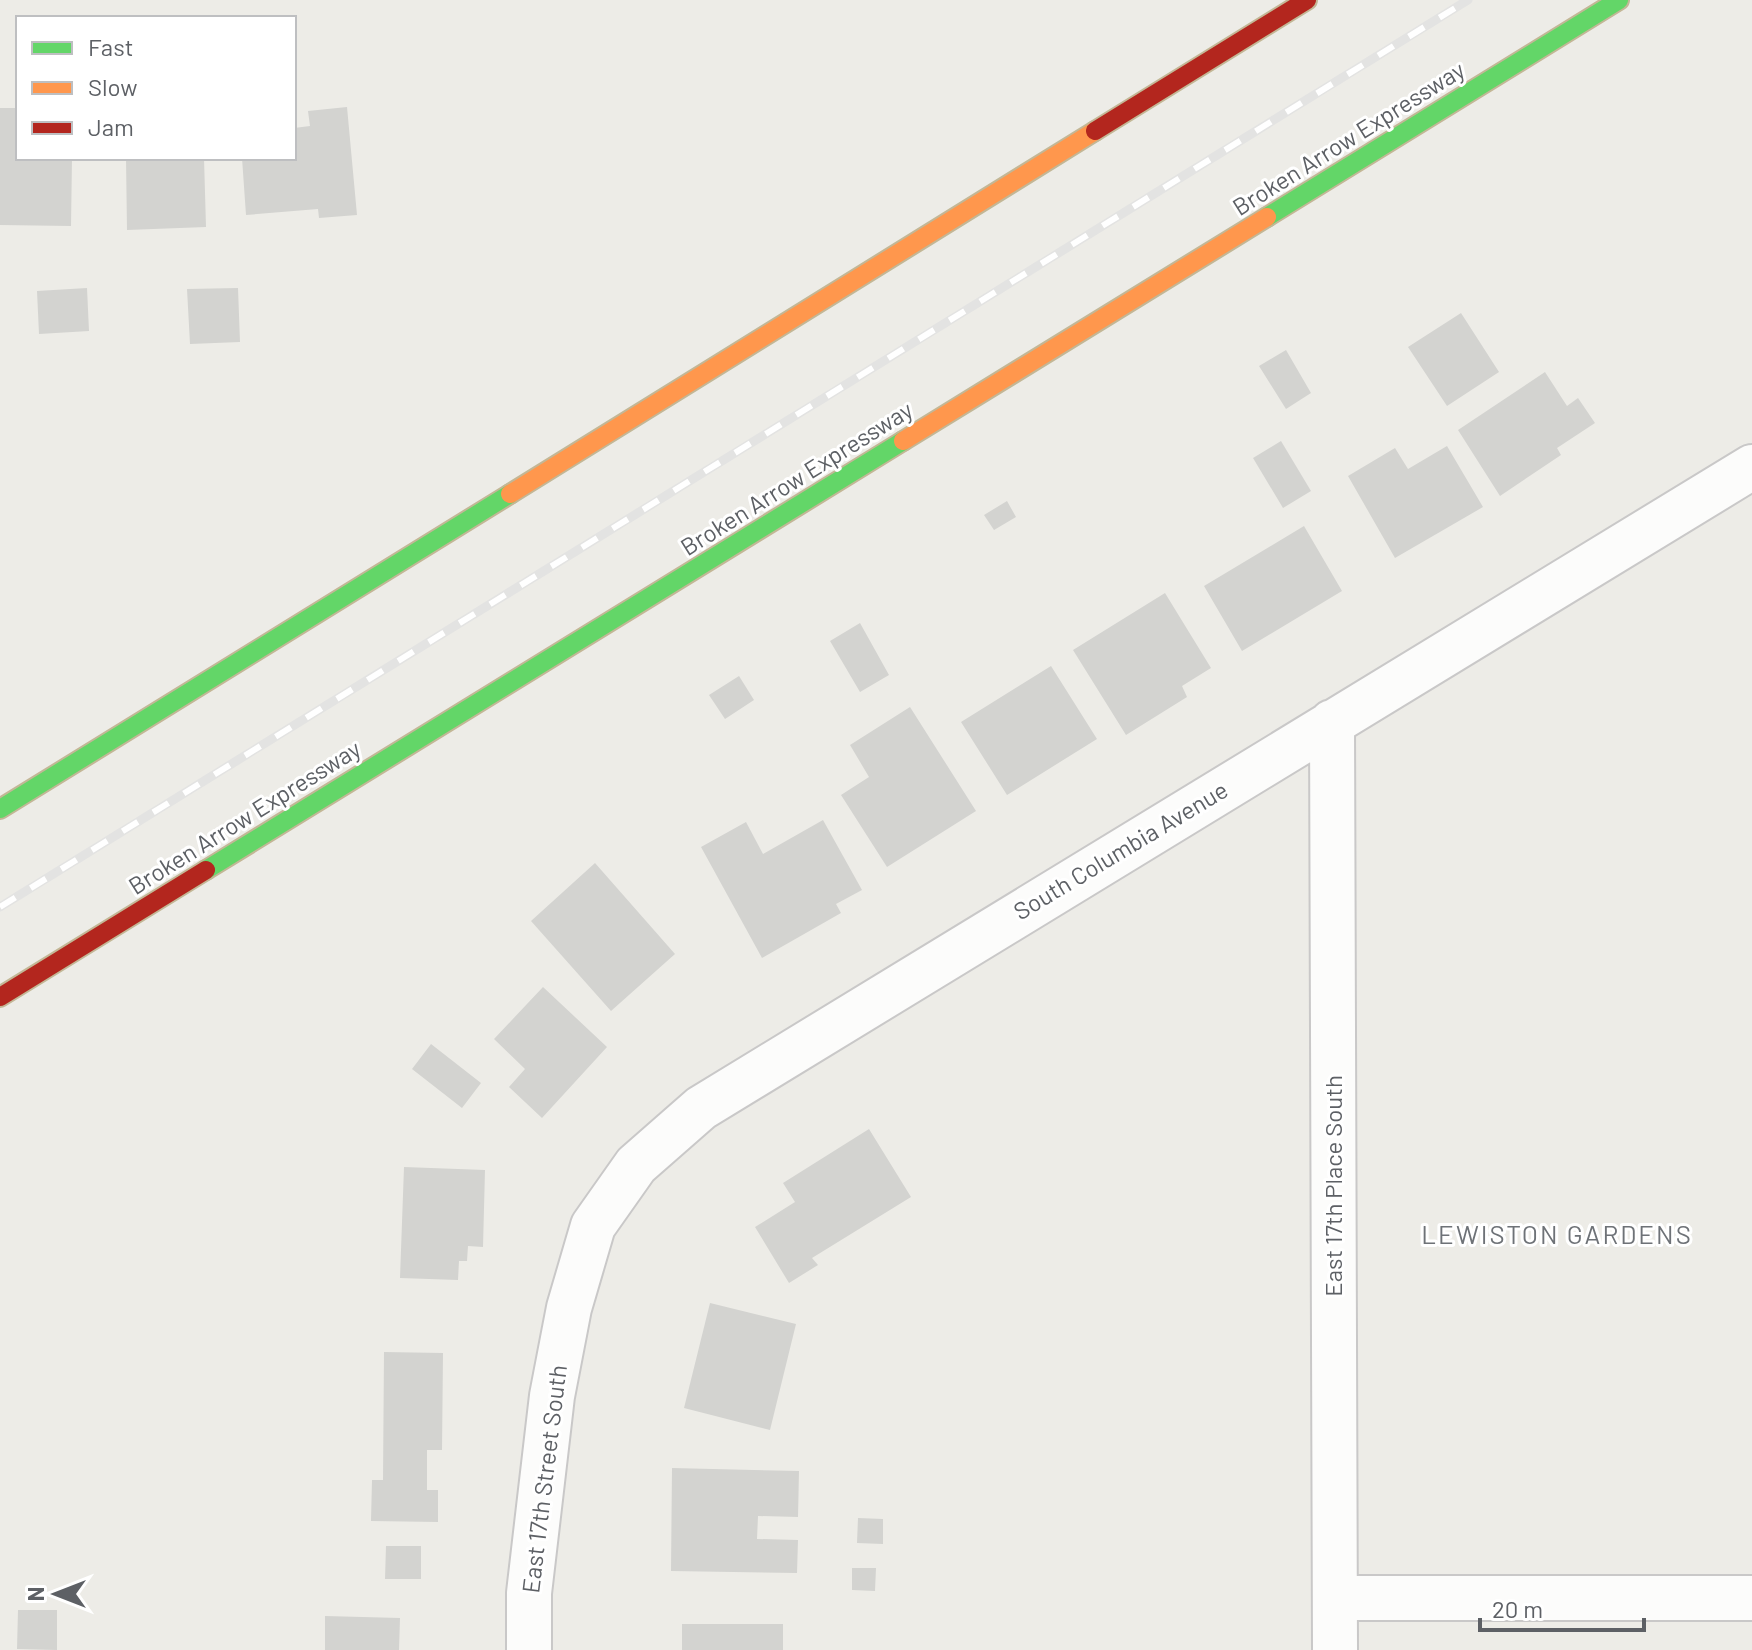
<svg xmlns="http://www.w3.org/2000/svg" width="1752" height="1650" font-family="Barlow,sans-serif">
<rect width="100%" height="100%" fill="#edece7"/>
<!-- building -->
<path fill="#d3d3d0" d="M347,107l10,108 -38,3 -1,-9 -72,6 -4,-57h52v-30l16,-2 -2,-15z
M0,108h18v50h54l-1,68 -71,-1z
M126,158h78l2,69 -79,3z
M87,288l2,43 -50,3 -2,-43z
M238,288l2,54 -50,2 -3,-55z
M1461,313l38,59 -52,34 -39,-59z
M1286,350l25,43 -25,16 -27,-43z
M1545,372l22,34 11,-8 17,25 -38,25 4,7 -61,41 -42,-66z
M1281,441l30,50 -28,17 -30,-50z
M1447,446l36,61 -88,51 -47,-82 47,-28 13,21z
M1007,501l9,16 -22,13 -10,-15z
M1304,526l38,65 -100,60 -38,-65z
M1165,593l46,75 -29,18 5,11 -61,38 -53,-85z
M860,623l29,52 -29,17 -30,-51z
M1051,666l46,73 -90,56 -46,-73z
M739,676l15,24 -29,19 -16,-24z
M910,707l66,104 -89,56 -46,-72 28,-18 -19,-32z
M823,820l39,70 -26,14 5,9 -79,45 -61,-111 45,-25 17,32z
M595,863l80,91 -64,57 -80,-90z
M543,987l64,60 -65,71 -33,-31 16,-18 -31,-30z
M431,1044l50,39 -19,25 -50,-39z
M869,1129l42,68 -99,61 6,7 -29,18 -34,-56 40,-25 -12,-19z
M404,1167l81,3 -2,77 -15,-1 -1,15h-8l-1,19 -58,-2z
M710,1303l86,21 -26,106 -86,-22z
M384,1352l59,1 -1,97h-15v40h11v32l-67,-1 1,-41h11z
M672,1468l127,3 -1,46 -40,-1 -1,23 41,1 -1,33 -126,-2z
M858,1518l25,1v25l-26,-1z
M386,1546h35v33h-36z
M852,1568h24l-1,23 -23,-1z
M18,1610h39v40l-40,-1z
M325,1616l75,2 -1,32h-74z
M682,1624h101v26h-101z"/>
<g fill="none" stroke-linecap="round" stroke-linejoin="round">
<defs>
<path id="street" d="M1332,722l3,928
M1335,1598h417
M529,1650v-57l23,-197 17,-88 24,-82 43,-61 65,-57 1051,-641"/>
<path id="fast" d="M1267,217l352,-217
M0,809l510,-315
M206,870l697,-429"/>
<path id="slow" d="M903,441l364,-224
M510,494l585,-363"/>
<path id="jam" d="M1095,131l212,-131
M0,997l206,-127"/>
</defs>
<!-- street casing -->
<use href="#street" stroke="#c9c8c8" stroke-width="48"/>
<!-- fast casing -->
<use href="#fast" stroke="#c3b796" stroke-width="22"/>
<!-- slow casing -->
<use href="#slow" stroke="#c3b796" stroke-width="22"/>
<!-- jam casing -->
<use href="#jam" stroke="#c3b796" stroke-width="22"/>
<!-- street -->
<use href="#street" stroke="#fcfcfb" stroke-width="44"/>
<!-- fast -->
<use href="#fast" stroke="#63d668" stroke-width="18"/>
<!-- slow -->
<use href="#slow" stroke="#ff974d" stroke-width="18"/>
<!-- jam -->
<use href="#jam" stroke="#b3261e" stroke-width="18"/>
<defs>
<path id="rail" d="M0,907l1468,-907"/>
</defs>
<!-- rail casing -->
<use href="#rail" stroke="#e3e3e2" stroke-width="9"/>
<!-- rail -->
<use href="#rail" stroke="#fff" stroke-width="6" stroke-dasharray="18" stroke-linecap="butt"/>
</g>
<g text-anchor="middle" stroke-width="6" stroke-linejoin="round" paint-order="stroke">
<!-- street labels -->
<g font-size="24" fill="#5d6065" stroke="#fff">
<text transform="translate(1349 139) rotate(-32)" y="8">Broken Arrow Expressway</text>
<text transform="translate(797 479) rotate(-32)" y="8">Broken Arrow Expressway</text>
<text transform="translate(245 818) rotate(-32)" y="8">Broken Arrow Expressway</text>
<text transform="translate(1121 851) rotate(-31)" y="8">South Columbia Avenue</text>
<text transform="translate(1334 1186) rotate(-90)" y="8">East 17th Place South</text>
<text transform="translate(545 1479) rotate(-83)" y="8">East 17th Street South</text>
</g>
<!-- neighbourhood labels -->
<g font-size="26" letter-spacing="2" fill="#6e7277" stroke="#fff">
<text x="1557" y="1244">LEWISTON GARDENS</text>
</g>
</g>
<!-- legend -->
<rect x="16" y="16" width="280" height="144" fill="#ffffff" stroke="#bebfc1" stroke-width="2"/>
<rect x="32" y="42" width="40" height="12" fill="#63d668" stroke="#bebfc1" stroke-width="2"/>
<text x="88" y="56" font-size="24" fill="#5d6065">Fast</text>
<rect x="32" y="82" width="40" height="12" fill="#ff974d" stroke="#bebfc1" stroke-width="2"/>
<text x="88" y="96" font-size="24" fill="#5d6065">Slow</text>
<rect x="32" y="122" width="40" height="12" fill="#b3261e" stroke="#bebfc1" stroke-width="2"/>
<text x="88" y="136" font-size="24" fill="#5d6065">Jam</text>
<!-- north arrow -->
<g transform="translate(56 1594) rotate(270)" stroke="#ffffff" stroke-width="6" paint-order="stroke">
<path d="M0-6L14 30L0 20L-14 30Z" fill="#5d6065"/>
<text y="-12" font-size="22" font-weight="bold" text-anchor="middle" fill="#5d6065">N</text>
</g>
<!-- scale -->
<path d="M1480 1618v12h164v-12" fill="none" stroke="#5d6065" stroke-width="4"/>
<text x="1492" y="1618" font-size="24" fill="#5d6065" stroke="#ffffff" stroke-width="6" paint-order="stroke">20 m</text>
</svg>
